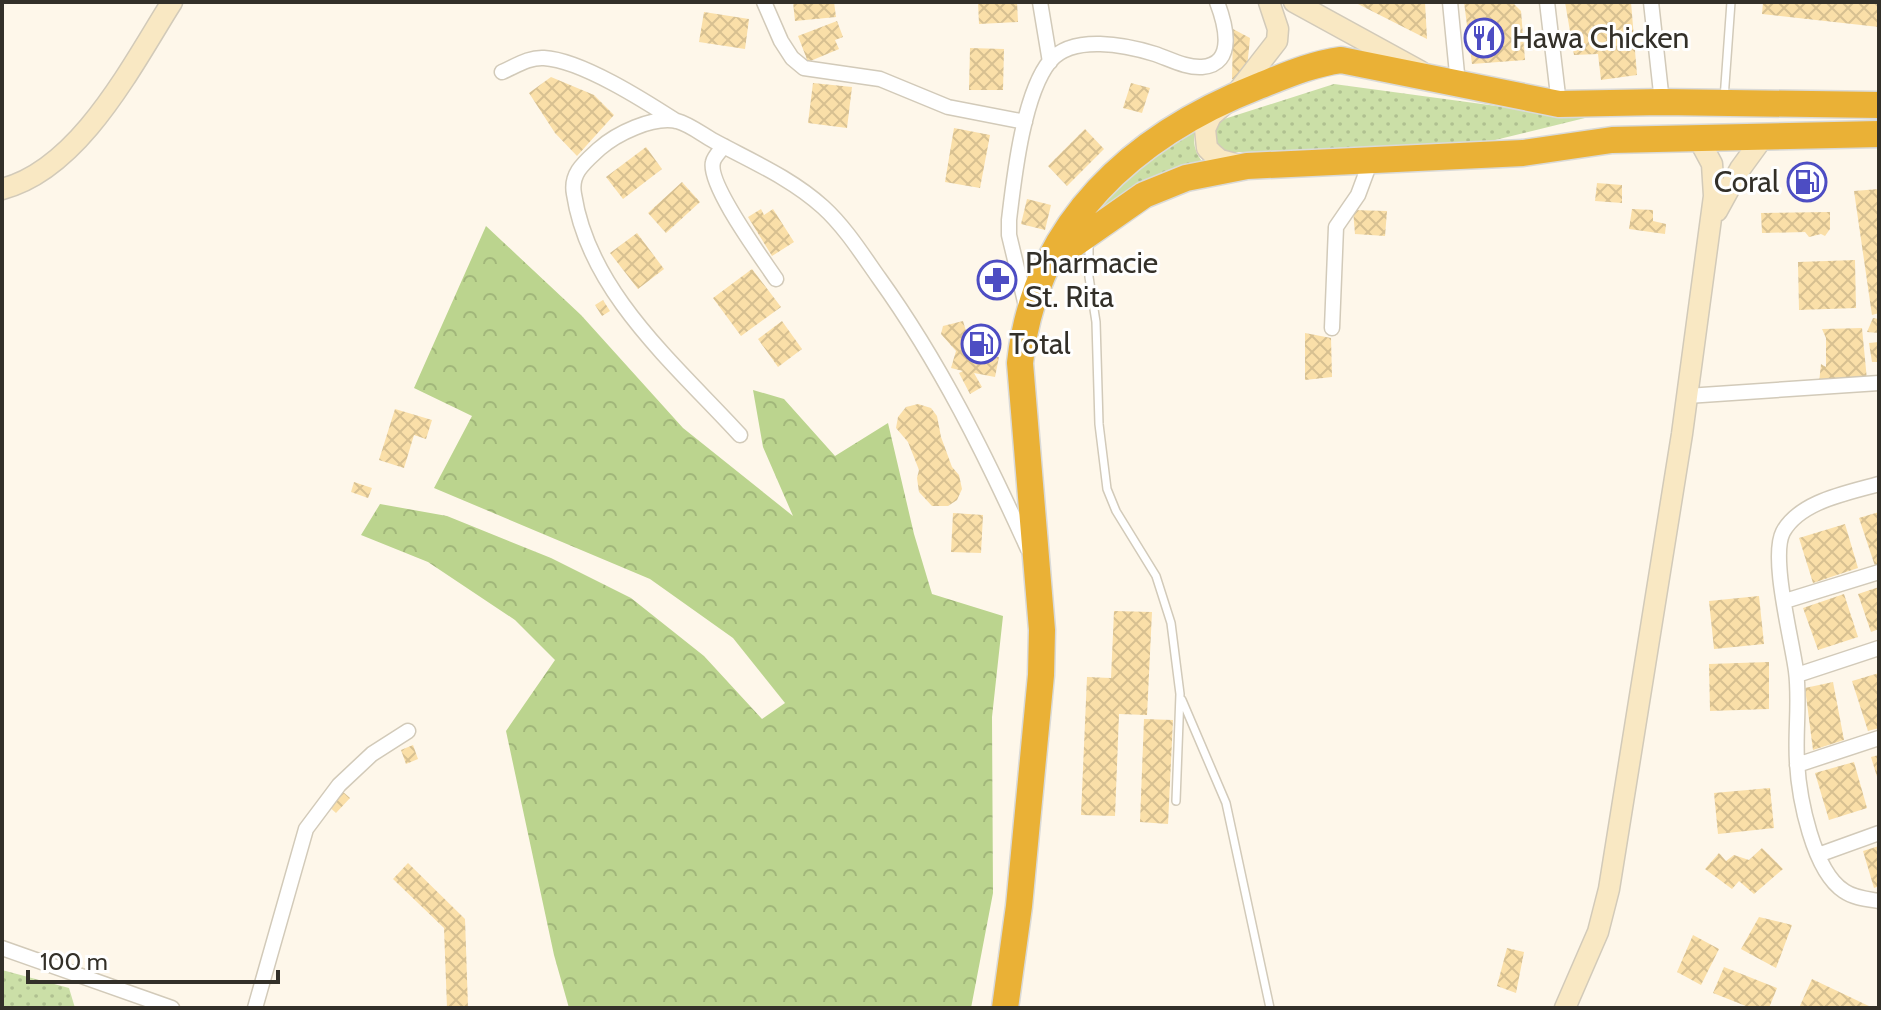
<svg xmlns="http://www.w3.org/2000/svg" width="1881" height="1010" font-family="Cabin,sans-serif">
<defs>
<pattern id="green-dots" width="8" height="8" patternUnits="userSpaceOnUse" patternTransform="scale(2)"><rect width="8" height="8" fill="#cbdfa7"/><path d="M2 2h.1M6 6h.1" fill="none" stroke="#afc090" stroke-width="1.8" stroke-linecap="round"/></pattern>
<pattern id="forest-crowns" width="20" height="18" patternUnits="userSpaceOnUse" patternTransform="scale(2)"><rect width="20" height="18" fill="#bbd48e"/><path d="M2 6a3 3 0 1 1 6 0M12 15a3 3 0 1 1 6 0" fill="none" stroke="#a1b67a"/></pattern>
<pattern id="building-cross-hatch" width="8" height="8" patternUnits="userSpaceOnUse" patternTransform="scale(2)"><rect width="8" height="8" fill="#fadfa8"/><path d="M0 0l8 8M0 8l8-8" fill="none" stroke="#d7c091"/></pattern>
</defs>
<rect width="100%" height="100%" fill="#fef7ea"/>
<!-- green -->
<path fill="url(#green-dots)" d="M1334,84l251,34 -94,23 -245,11h-23l-8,-6v-18l6,-8z
M1196,126c-4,17 -2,26 9,39l-134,71 51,-56z
M2,970l67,18 6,20h-73z"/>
<!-- forest -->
<path fill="url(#forest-crowns)" d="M486,226l95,89 102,113 110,88 -30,-69 -10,-57 31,9 51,57 53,-33 26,111 18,60 71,22 -11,101 1,176 -22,115h-402l-15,-53 -48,-224 49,-71 -40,-40 -87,-58 -67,-27 19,-31 67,12 104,42 80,40 73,58 58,63 23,-16 -52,-65 -83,-59 -216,-91 38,-72 -58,-28z"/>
<!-- building -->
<path fill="url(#building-cross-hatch)" d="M793,2h41l2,15 -41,4z
M978,2h39l1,20 -39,2z
M1354,2h71l2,37z
M1464,2h48l9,9 4,49 -53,4z
M1565,2h66l6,73 -36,5 -3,-26 -24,1z
M1763,2h116v25l-117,-13z
M704,12l45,7 -4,30 -46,-7z
M837,21l6,16 -8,3 4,9 -31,13 -10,-26z
M1233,29l17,9 -3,30 -8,11h-7z
M970,48l34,1 -1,41h-34z
M551,77l43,18 20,20 -37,41 -22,-23 -26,-40z
M813,83l39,4 -5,41 -39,-5z
M1131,83l19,5 -8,25 -19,-5z
M954,128l36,7 -10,53 -35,-6z
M1085,129l19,20 -37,37 -19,-20z
M646,147l16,22 -39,30 -17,-22z
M682,182l18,20 -34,31 -18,-20z
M1597,183l25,2v18l-27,-2z
M1879,189v124l-7,2 -18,-124z
M1027,199l24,6 -6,25 -24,-6z
M761,209l3,6 9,-6 21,33 -22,14 -24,-39z
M1632,209l21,1v11l13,3 -1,10 -36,-5z
M1353,210l34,1 -2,25 -30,-2z
M1830,212v17l-5,7 -4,-2 -12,3 -4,-5 -43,1 -1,-20z
M637,233l27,36 -26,20 -28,-36z
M1855,260l1,48 -57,2 -1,-48z
M752,269l29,38 -40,29 -28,-38z
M603,300l7,11 -8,5 -7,-11z
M1873,318l6,1v14l-12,-1z
M782,321l20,28 -24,18 -20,-28z
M963,321l6,20 10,2 -2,11 22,3 -4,20 -21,-4 8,14 -12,7 -11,-21 4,-2 -12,-3 5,-17 -15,-17 2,-8z
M1862,328l5,52 -48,3 2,-19 5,3v-29l-4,-9z
M1305,333l26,5 1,39 -27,3z
M1879,342v20h-7l-3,-19z
M918,404l13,4 6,8 4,21 11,30 7,8 3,14 -5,11 -9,6h-16l-13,-14 -2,-14 2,-8 -11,-28 -12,-14 2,-11 8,-10z
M395,409l37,11 -6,19 -12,-4 -10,33 -25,-8z
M354,482l18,6 -4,10 -17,-6z
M1879,512v52l-4,2 -16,-48z
M953,513l30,2 -2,38 -30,-1z
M1845,524l13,44 -45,15 -14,-45z
M1879,587v42l-8,3 -13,-38z
M1844,594l14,43 -40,13 -15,-42z
M1759,596l5,48 -50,5 -5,-48z
M1114,611l38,1 -5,103 -28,-1 -4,102 -34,-1 6,-138 24,1z
M1769,662v47l-59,2 -1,-47z
M1879,673v55l-11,3 -16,-50z
M1833,682l11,58 -31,10 -8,-62z
M1144,719l29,1 -5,104 -28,-2z
M413,745l5,14 -12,5 -5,-14z
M1879,755v25h-1l-7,-23z
M1854,762l13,46 -38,12 -14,-47z
M1770,788l4,40 -56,6 -4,-41z
M341,790l9,8 -14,15 -9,-8z
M1879,846v40l-5,2 -11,-37z
M1762,848l21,21 -29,25 -15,-13 -7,8 -27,-20 14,-16 7,8 8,-6 15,5z
M408,863l57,56 3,89h-21l-3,-80 -51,-49z
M1759,917l33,8 -16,43 -35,-19z
M1693,935l26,14 -18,36 -24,-13z
M1507,948l17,4 -8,41 -19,-7z
M1724,967l53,21 -8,20h-18l-38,-15z
M1812,979l61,29h-74z"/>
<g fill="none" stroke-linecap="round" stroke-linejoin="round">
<defs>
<path id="lane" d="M1724,99l7,-97
M1089,242v35l7,45 3,102 8,65 9,22 40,65 15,47 9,71 -4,107
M1182,700l44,103 44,205"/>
<path id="street" d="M764,2l17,39 11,17 12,10 76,11 68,28 77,15
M1040,2l10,60
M1450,2l8,82
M1547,2l12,102
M1651,2l11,100
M502,72c14,-6 27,-15 42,-14 37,2 101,43 132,63
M724,146c-4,5 -10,11 -11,16 -6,22 49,96 63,117
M1027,310l-18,-75v-15c5,-42 14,-126 41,-159 23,-27 76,-16 105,-7 15,5 31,14 47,13 35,-3 23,-44 15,-65
M1332,328l4,-101 22,-32 13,-35
M1687,396l192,-13
M740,435c-63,-69 -151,-142 -166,-241 -4,-21 11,-32 25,-45 17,-15 53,-33 78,-28 12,3 26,14 37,20 37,20 77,37 109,66 22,20 39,47 56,71 61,85 106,176 149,271
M1879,484c-31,9 -79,17 -96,48 -13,25 9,108 13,139 4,30 -1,61 1,91 2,36 16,109 47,129 10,7 23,8 35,10
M1785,601l94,-29
M1797,675l82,-27
M1797,765l82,-27
M1818,855l61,-22
M2,948l170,60
M255,1008l51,-179 33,-44 33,-31 36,-23"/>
<path id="secondary" d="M1294,2l126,69
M1243,166l-23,-6 -7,-6 -6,-6 -2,-19 6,-13 24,-21 42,-54 1,-12 -9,-27
M2,189c78,-20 130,-124 170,-187
M1717,211l23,-42 24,-33
M1565,1008l33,-76 11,-43 73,-455 32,-238 -2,-32 -15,-28"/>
<path id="highway" d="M1057,256l87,-61 42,-17 61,-12 276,-13 89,-13 267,-6
M1005,1008l14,-102 22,-231 1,-45 -22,-267c15,-141 114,-228 239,-277 28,-11 53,-22 82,-26l218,44 103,-2 217,3"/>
</defs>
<!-- lane casing -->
<use href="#lane" stroke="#d2cab9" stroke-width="10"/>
<!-- street casing -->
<use href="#street" stroke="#d2cab9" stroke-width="17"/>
<!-- secondary casing -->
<use href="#secondary" stroke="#d2cab9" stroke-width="23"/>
<!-- highway casing -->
<use href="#highway" stroke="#dadad8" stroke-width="29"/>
<!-- lane -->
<use href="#lane" stroke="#fff" stroke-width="7"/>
<!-- street -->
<use href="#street" stroke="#fff" stroke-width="14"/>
<!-- secondary -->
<use href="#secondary" stroke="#f9e8c3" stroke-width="20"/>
<!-- highway -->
<use href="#highway" stroke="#eab136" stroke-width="26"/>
</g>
<!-- icons -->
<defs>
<symbol id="restaurant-ring" viewBox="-11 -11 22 22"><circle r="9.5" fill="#fff" stroke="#4d4dc3" stroke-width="1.5"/><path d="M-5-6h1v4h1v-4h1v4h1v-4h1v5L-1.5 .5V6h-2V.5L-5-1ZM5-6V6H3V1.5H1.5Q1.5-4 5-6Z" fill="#4d4dc3"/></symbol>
<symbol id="fuel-ring" viewBox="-11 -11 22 22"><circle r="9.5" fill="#fff" stroke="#4d4dc3" stroke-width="1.5"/><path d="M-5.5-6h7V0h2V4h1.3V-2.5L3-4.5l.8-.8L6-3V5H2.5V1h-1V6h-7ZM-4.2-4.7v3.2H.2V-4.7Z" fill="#4d4dc3"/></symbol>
<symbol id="pharmacy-ring" viewBox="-11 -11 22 22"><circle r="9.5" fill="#fff" stroke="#4d4dc3" stroke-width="1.5"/><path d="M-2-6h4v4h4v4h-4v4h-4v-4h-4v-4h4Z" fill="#4d4dc3"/></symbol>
</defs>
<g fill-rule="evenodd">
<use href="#restaurant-ring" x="1462" y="16" width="44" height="44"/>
<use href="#fuel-ring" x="1785" y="160" width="44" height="44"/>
<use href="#pharmacy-ring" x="975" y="258" width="44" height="44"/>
<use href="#fuel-ring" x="959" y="322" width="44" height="44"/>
</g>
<g text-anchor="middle" stroke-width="6" stroke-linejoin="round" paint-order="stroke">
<!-- poi labels -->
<g font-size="30" fill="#333029" stroke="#fff" text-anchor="start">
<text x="1512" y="48">Hawa Chicken</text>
<text x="1779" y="192" text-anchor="end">Coral</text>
<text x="1025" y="273">Pharmacie<tspan x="1025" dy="34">St. Rita</tspan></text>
<text x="1009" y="354">Total</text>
</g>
</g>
<!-- border -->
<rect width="1881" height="1010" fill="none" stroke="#333029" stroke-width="8"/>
<!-- scale -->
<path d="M28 970v12h250v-12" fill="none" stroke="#333029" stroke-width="4"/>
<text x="40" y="970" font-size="24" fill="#333029" stroke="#ffffff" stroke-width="6" paint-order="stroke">100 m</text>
</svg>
